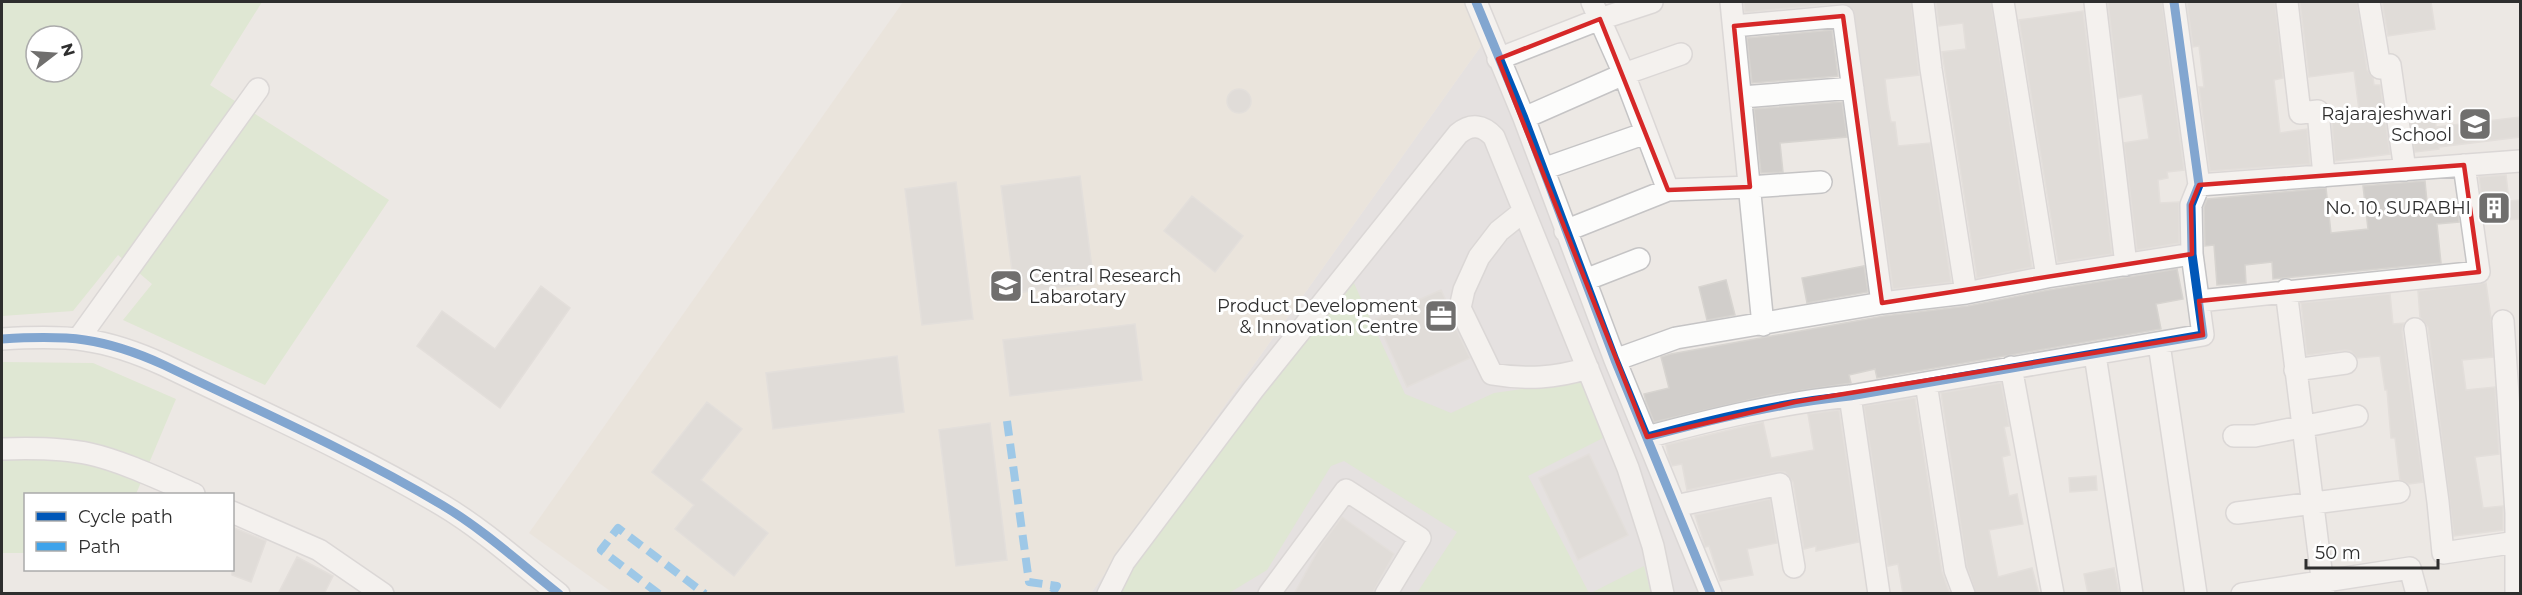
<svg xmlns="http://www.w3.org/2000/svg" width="2522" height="595" font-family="Montserrat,sans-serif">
<rect width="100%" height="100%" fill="#ece8e4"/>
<!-- industrial -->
<path fill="#dcd9db" d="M1486,39l215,554h-610z"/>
<!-- education -->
<path fill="#e6e0d3" d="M903,2h566l17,37 -395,554h-478l-84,-60z"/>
<!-- green -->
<path fill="#cee6be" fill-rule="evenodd" d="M2,2h260l-52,83 179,115 -124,185 -142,-65 29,-36 -34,-29 -45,56 -71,5zM36,36h36v36h-36z
M1352,279l53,115 46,19 43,-20 87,-12 22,57 -75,38 61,117h-172l40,-61 -113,-71 -13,5 -64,104 -38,23 -112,1 12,-26z
M2,362l91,1 83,36 -40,95h-110l-1,59h-23z
M1644,566l7,27h-60z"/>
<!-- building -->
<path fill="#d1cecb" stroke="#d7d4d0" stroke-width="1.5" d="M1744,2h167l8,73 -34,4 3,27 3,16h4l3,24 32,-3 21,139 -58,7 -40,-280 -11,-6 -97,9z
M1936,2h55l41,265 -55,11 -35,-226 24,-3 -3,-26 -24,3z
M2108,2h54l22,168 -17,2 1,6 -10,2 2,23 19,-1v41l-42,7 -13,-107 25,-4 -7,-45 -23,4z
M2187,2h88l8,76 -9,2 6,53 27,-4 3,35 -100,7 -11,-84h5l-5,-41 -6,1z
M2300,2h57l10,68 6,8 1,7h6l10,69 -55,7 -3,-40 28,-3 -6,-47 -45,6z
M2382,2h49l4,27 -47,7z
M2083,11l29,243 -54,8 -39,-242z
M1832,30l6,46 -86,7 -5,-45z
M1227 101a12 12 0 1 1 24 0a12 12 0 1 1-24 0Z
M1842,102l5,35 -67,6 3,29 -22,1 -7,-64z
M2435,114l1,13 84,-10v20l-81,10v2l-24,3 -5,-35z
M2506,175l3,26 11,-1v19l-35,2 -6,-44z
M1080,176l14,107 -79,10 -14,-107z
M2425,181l2,21 29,-3 3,23 -22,2 4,39 -168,16 -1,-17 -27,3 1,18 -29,2 -3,-40 -9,1 -1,-39 3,-8 119,-11 5,45 37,-4 -5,-43z
M956,182l17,137 -51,6 -17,-136z
M1192,196l51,40 -28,36 -51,-41z
M1864,266l4,26 -61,11 -5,-25z
M2177,269l6,30 -27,5 5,25 -284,49 -2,-9 -26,6 2,8 -81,12 -116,27 -8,-20 -2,-8 25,-6 -8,-31 10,-3 213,-38 84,-10 81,-16z
M1726,280l9,35 -28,5 -8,-33z
M2486,283l5,35 2,39 -31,3 4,30 29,-3 4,67 -24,3 8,51 20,-2v24l-49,6 -26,-209 -8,-10 -2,-26z
M541,286l29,22 -70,100 -83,-62 25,-35 53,38z
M1441,290l7,15 1,9 21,44 -63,29 -31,-68z
M2390,294l3,30 11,-1 -2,8 21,151 -14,2 -9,-4 -5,-42h-4l-4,-48h-2l-5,-34 -23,2 -6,-7 -6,-1 -38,5 -6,-52z
M1135,324l7,56 -132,16 -7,-56z
M897,356l7,56 -131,17 -7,-56z
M2001,383l8,43 -5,1 6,28 -8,2 7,39 8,-2 6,30 -34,6 9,47 34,-9 7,26h-63l-9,-27 -26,-174z
M1915,398l27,174 8,22h-47l-5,-30 -10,2 -24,-160z
M707,402l35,27 -41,51 67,53 -34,43 -59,-47 19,-24 -42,-33z
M1839,410l20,132 -43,9v-5l-12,3 -11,-67 -8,-10h-8l-90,18 -5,-26 -10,2 -3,-7 -3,-14 97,-23 8,36 43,-8 -6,-36z
M990,423l17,137 -51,6 -17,-136z
M1589,454l39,81 -50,25 -39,-82z
M2096,476l1,14 -27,2 -1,-14z
M1770,499l7,44 -30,6 6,26 -33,6 -11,-35 -4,1 -10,-32z
M1342,517l52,37 -22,40h-78l27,-49z
M232,527l34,14 -15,41 -19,-7z
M297,557l36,19 -9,18h-46z
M2114,568l5,26h-31l-4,-20z"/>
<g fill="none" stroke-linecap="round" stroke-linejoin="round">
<defs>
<path id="minor" d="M1476,2l48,116 91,242 96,234
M1592,2l32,72 44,116
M1731,2l32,323
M1923,2l8,67 35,224
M2003,2l44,275
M2095,2l31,263
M2287,2l13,111 18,-2 6,65
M2369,2l11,66 10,-3 15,105
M1734,26l109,-10 39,287
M1498,59l102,-40 52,-17
M1742,97l111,-9
M1524,118l100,-44 57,-20
M1543,169l103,-36
M2199,185l321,-24
M1524,211l-25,20 -20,26 -15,33 -4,18 32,66c34,6 63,4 96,-6
M1565,231l103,-41 82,-3 71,-5
M1585,280l54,-21
M2286,290l38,304
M2199,301l280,-29 -15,-107
M2503,321l13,192v81
M2415,329l23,173 5,51 74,-11
M79,338l179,-249
M2,339c66,-4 101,-2 162,26 93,45 189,87 278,140 42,25 79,59 117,89
M2159,344l37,250
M2095,355l37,239
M1615,360l61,-22 206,-35 84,-10 81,-16 145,-23
M2011,367l42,227
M2295,370l51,-7
M1926,383l29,187 9,24
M1850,396l29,198
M2234,436h21l102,-20
M1647,437c67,-18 133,-34 203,-41l353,-61 -11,-81 -1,-49 8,-20 -25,-183
M2,449c28,-1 60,-1 88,5 32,7 74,27 104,40
M1675,506l105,-22 14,83
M232,512l87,38 64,44
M2237,513l162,-21
M1108,594l16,-32 129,-172 205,-256c13,-11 25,-9 36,3l134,331 25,78 10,48
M1269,594l77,-104 74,48 -34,56
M2242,594l168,-26 7,26"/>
</defs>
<!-- minor casing -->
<use href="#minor" stroke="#c5c4c5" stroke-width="24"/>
<!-- minor -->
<use href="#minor" stroke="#fcfcfb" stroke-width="21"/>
<!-- quiet -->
<path stroke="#3ea3eb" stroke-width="8" stroke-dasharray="15 8" stroke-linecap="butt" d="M1007,421l22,161 28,4 -5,8
M659,594l-58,-44 17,-22 87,66"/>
<defs>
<path id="cycleway" d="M1476,2l48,116 91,242 96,234
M2,339c66,-4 101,-2 162,26 93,45 189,87 278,140 42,25 79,59 117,89
M1647,437c67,-18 133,-34 203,-41l353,-61 -11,-81 -1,-49 8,-20 -25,-183"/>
</defs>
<!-- cycleway casing -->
<use href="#cycleway" stroke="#fff" stroke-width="13"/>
<!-- cycleway -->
<use href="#cycleway" stroke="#0057b8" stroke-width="9"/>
</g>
<!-- marked area -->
<path d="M0 0H2522V595H0ZM1843,16l39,287 310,-49 -1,-49 8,-20 265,-20 15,107 -280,29 4,34 -408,67 -148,35 -149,-378 102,-40 68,171 82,-3 -16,-161z" fill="#ece8e4" fill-opacity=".55" fill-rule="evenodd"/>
<path fill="none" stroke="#d62828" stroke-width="4.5" stroke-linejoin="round" d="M1843,16l39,287 310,-49 -1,-49 8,-20 265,-20 15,107 -280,29 4,34 -408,67 -148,35 -149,-378 102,-40 68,171 82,-3 -16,-161z"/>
<!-- icons -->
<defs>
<symbol id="school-square" viewBox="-11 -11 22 22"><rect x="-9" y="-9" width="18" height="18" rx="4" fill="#706f6e" stroke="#fff"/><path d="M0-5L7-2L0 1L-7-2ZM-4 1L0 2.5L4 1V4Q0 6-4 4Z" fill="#fff"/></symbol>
<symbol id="building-square" viewBox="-11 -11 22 22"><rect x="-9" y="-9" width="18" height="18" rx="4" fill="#706f6e" stroke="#fff"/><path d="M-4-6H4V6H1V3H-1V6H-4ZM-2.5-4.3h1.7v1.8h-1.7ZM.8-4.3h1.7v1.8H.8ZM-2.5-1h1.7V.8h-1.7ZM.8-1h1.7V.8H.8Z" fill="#fff"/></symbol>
<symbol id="university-square" viewBox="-11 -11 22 22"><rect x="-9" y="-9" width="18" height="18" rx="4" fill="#706f6e" stroke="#fff"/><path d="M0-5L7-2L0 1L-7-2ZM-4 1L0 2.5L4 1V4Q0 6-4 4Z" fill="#fff"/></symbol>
<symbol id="office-square" viewBox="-11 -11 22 22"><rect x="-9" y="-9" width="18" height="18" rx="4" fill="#706f6e" stroke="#fff"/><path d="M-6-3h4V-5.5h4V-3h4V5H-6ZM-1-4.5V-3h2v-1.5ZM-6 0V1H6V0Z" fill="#fff"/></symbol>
</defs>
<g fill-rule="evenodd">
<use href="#school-square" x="2456" y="105" width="38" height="38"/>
<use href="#building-square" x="2475" y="189" width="38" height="38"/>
<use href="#university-square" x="987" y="267" width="38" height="38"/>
<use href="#office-square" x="1422" y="297" width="38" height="38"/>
</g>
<g text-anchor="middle" stroke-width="6" stroke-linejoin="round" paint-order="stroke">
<!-- poi labels -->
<g font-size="18" fill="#2e2e2e" stroke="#fff" text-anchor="end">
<text x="2452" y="120">Rajarajeshwari<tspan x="2452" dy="21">School</tspan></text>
<text x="2471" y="214">No. 10, SURABHI</text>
<text x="1029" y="282" text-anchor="start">Central Research<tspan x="1029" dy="21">Labarotary</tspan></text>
<text x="1418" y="312">Product Development<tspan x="1418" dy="21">&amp; Innovation Centre</tspan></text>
</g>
</g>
<!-- border -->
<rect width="2522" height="595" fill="none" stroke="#2e2e2e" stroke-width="6"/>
<!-- legend -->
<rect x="24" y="493" width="210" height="78" fill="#ffffff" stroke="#ababab" stroke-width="1.5"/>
<rect x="36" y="512" width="30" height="9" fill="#0057b8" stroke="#ababab" stroke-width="1.5"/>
<text x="78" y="523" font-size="18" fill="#2e2e2e">Cycle path</text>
<rect x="36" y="542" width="30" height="9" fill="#3ea3eb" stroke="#ababab" stroke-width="1.5"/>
<text x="78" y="553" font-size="18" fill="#2e2e2e">Path</text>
<!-- north arrow -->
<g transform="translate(54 54) rotate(73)"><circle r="28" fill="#ffffff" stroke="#ababab" stroke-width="1.5"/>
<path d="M0-4.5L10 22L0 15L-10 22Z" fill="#706f6e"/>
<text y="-9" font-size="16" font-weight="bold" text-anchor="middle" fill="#2e2e2e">N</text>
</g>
<!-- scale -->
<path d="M2306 559v9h132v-9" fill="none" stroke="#2e2e2e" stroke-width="3"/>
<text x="2315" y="559" font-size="18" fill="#2e2e2e" stroke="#ffffff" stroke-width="4.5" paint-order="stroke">50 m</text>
</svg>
